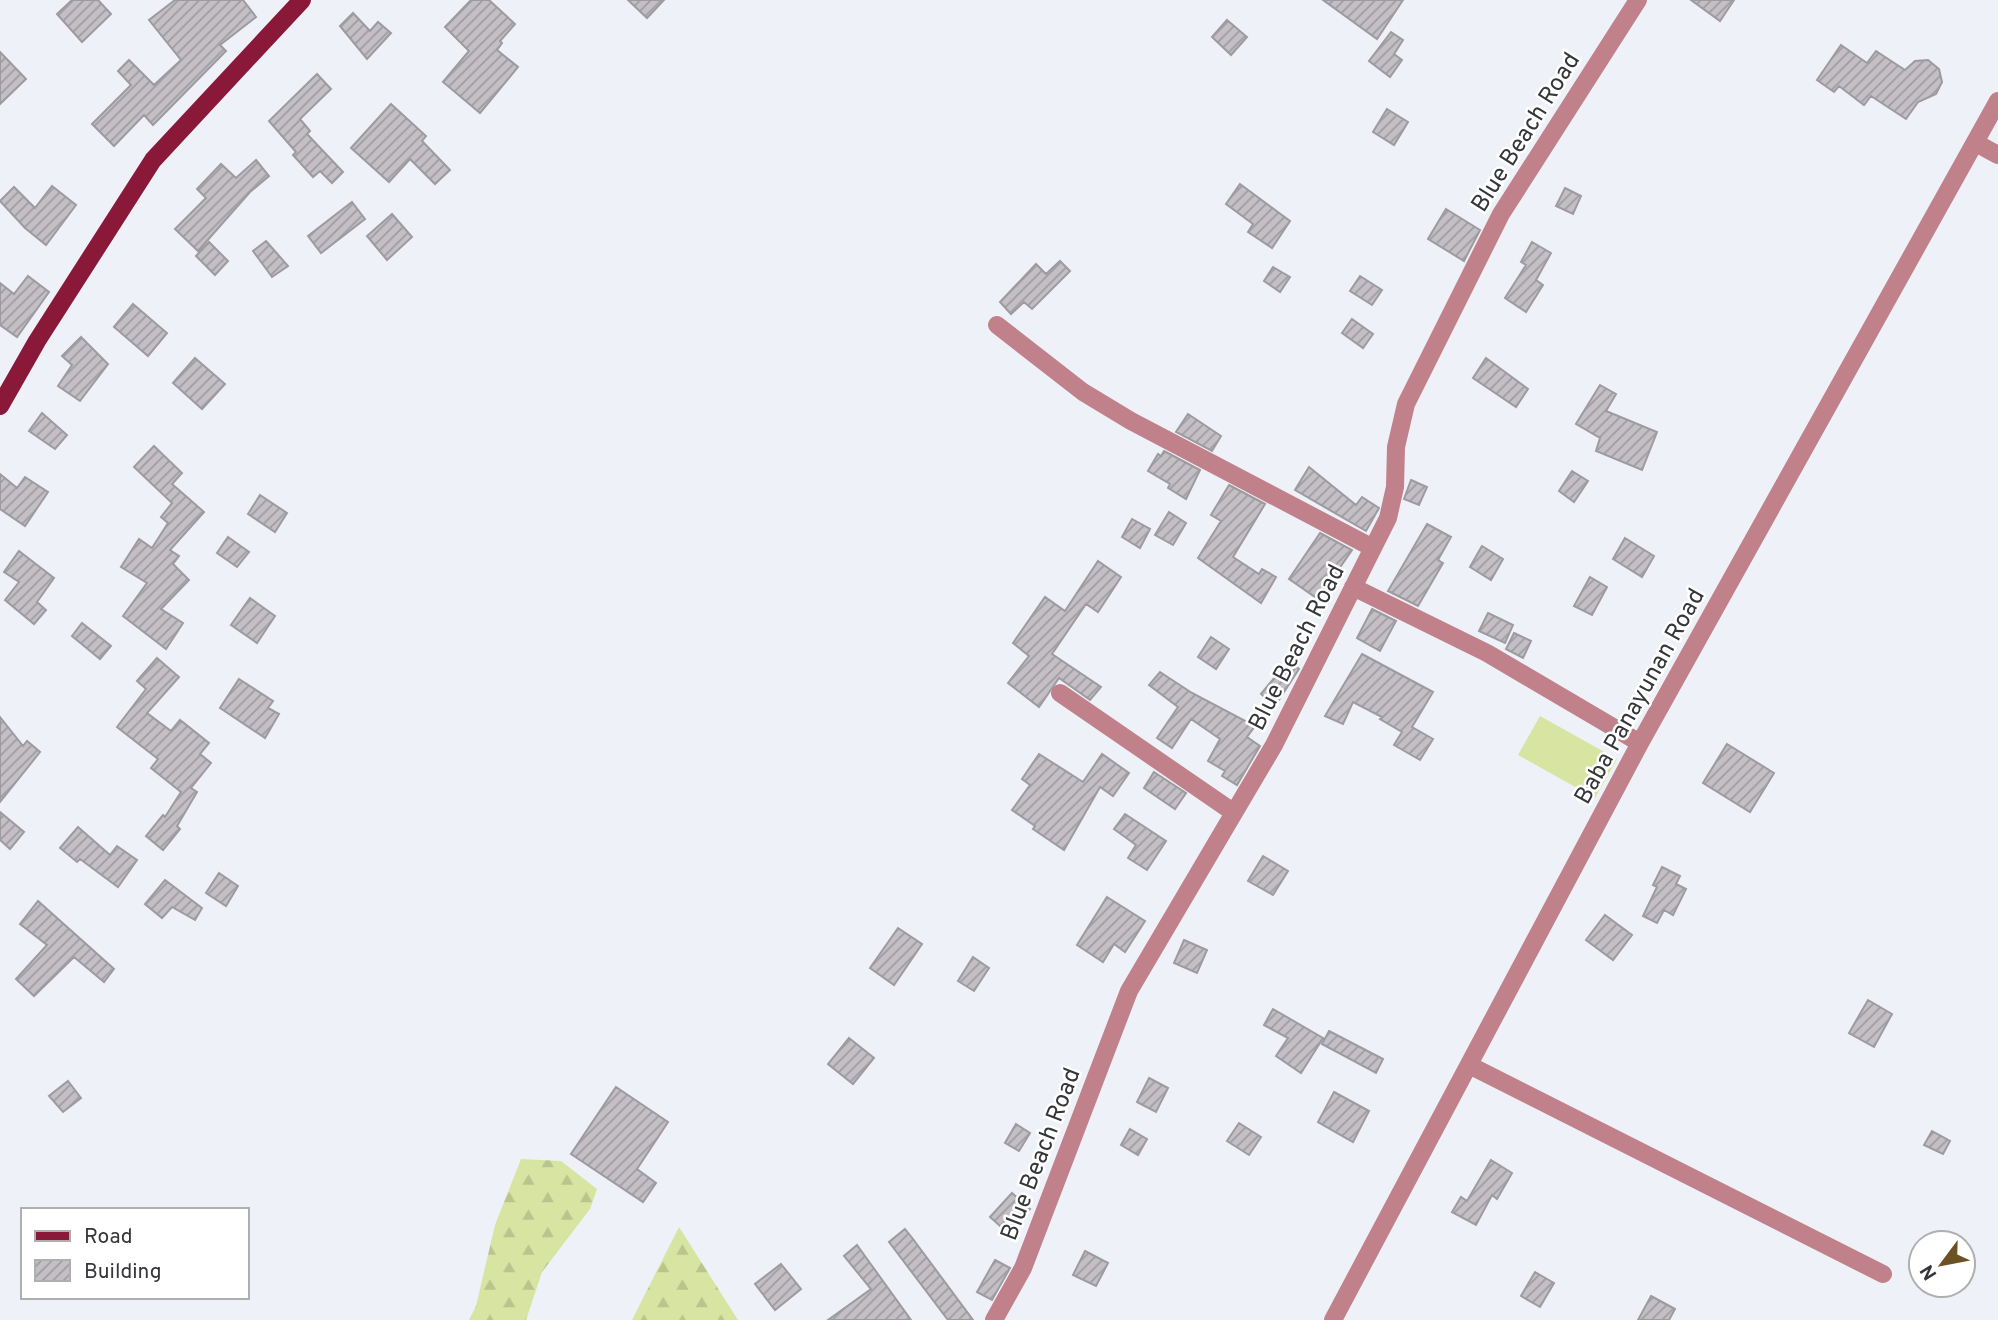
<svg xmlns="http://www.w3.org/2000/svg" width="1998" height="1320" font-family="Overpass,sans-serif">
<defs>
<pattern id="forest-firs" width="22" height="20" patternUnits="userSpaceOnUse" patternTransform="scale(1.75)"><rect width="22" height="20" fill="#d8e4a2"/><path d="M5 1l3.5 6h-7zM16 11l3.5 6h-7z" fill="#bac48c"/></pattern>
<pattern id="building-hatch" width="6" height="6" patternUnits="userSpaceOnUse" patternTransform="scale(1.75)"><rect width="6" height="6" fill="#c3bfc5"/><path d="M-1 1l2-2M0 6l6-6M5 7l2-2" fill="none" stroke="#9f9ca1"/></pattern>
</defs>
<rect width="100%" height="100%" fill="#eef1f7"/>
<!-- forest -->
<path fill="url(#forest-firs)" d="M521,1159l40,2 36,28 -7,20 -48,63 -16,48h-57l7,-14 19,-81z
M679,1227l59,93h-106z"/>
<!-- green -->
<path fill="#d8e4a2" d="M1540,716l77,43 -22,39 -77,-43z"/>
<!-- building -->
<path fill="url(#building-hatch)" stroke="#9d9aa0" stroke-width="2" d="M72,0h26l13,14 -29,28 -25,-28z
M175,0h68l13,17 -36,28 6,6 -73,74 -9,-10 -30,31 -22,-22 39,-39 -13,-14 11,-11 25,25 27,-25 -32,-40z
M471,0h18l26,24 -15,17 2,2 -5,7 21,17 -38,46 -37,-31 26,-31 -24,-24z
M628,0h36l-17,18z
M1323,0h80l-26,39z
M1691,0h43l-14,21z
M353,13l17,18 8,-9 13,11 -24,26 -27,-33z
M1227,20l20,17 -16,18 -19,-18z
M1391,32l12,8 -9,14 8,6 -12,17 -21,-16z
M1841,45l26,18 9,-12 29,19 10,-9 13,-1 11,9 3,13 -6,12 -18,8 -12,17 -35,-23 -7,9 -25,-19 -5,6 -17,-12z
M0,52l26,27 -26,25z
M317,74l14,15 -31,30 10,12 -3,3 36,38 -11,11 -12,-12 -7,6 -20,-22 3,-3 -27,-31z
M391,104l35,32 -4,5 28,29 -15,14 -25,-25 -21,23 -38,-34z
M1387,109l21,13 -14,23 -21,-13z
M256,160l13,16 -19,16 -52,59 -23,-22 31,-31 -9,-9 24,-25 15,14z
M1240,184l50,37 -18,27 -24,-16 5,-8 -27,-20z
M52,186l24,19 -30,40 -21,-17 -25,-27 14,-14 21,21z
M1565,188l16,8 -8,18 -17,-8z
M352,202l13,17 -44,34 -13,-17z
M1446,209l34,21 -16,31 -36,-22z
M392,214l20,23 -25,23 -20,-24z
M266,241l22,25 -16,11 -19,-26z
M209,242l19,19 -13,14 -19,-19z
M1532,242l19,11 -15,27 7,5 -17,27 -21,-14 21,-33 -5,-3z
M1060,261l10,10 -38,38 -8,-7 -13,12 -11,-12 36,-38 10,10z
M1273,267l17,10 -10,15 -16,-11z
M28,276l21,16 -32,45 -17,-12v-42l14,11z
M1360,276l22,14 -10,15 -22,-14z
M133,304l34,29 -19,23 -34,-29z
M1352,319l21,15 -10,14 -21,-15z
M81,337l27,27 -28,37 -22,-15 14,-21 -10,-9z
M195,358l30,26 -23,25 -29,-26z
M1486,358l42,31 -12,18 -43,-29z
M1600,385l16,9 -10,17 51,21 -15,38 -46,-19 4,-13 -24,-14z
M42,413l25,22 -12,14 -26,-18z
M1188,414l33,22 -9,15 -36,-19z
M154,446l28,27 -10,11 32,28 -34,38 9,6 -6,8 16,16 -28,29 22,14 -17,26 -43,-33 24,-33 -26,-16 18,-28 13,9 16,-25 -7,-6 11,-14 -38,-36z
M1164,451l36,19 -14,29 -18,-11 2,-4 -22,-13 10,-17 3,2z
M1309,467l47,38 6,-8 17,11 -13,23 -71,-41z
M1572,471l16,10 -14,21 -15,-11z
M0,474l17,14 8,-11 23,15 -23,34 -25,-17z
M1411,480l16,7 -8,18 -15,-6z
M1229,485l36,19 -32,53 26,17 3,-5 14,8 -15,26 -63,-45 23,-37 -10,-6z
M260,495l27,18 -12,19 -27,-18z
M1169,512l17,11 -13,22 -18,-10z
M1132,519l18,10 -10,19 -18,-11z
M1427,524l24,13 -13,23 5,3 -25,43 -30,-15z
M1320,533l32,17 -34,49 -29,-20z
M228,537l21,15 -12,15 -20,-14z
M1625,538l29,18 -12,21 -29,-18z
M1482,546l21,13 -12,21 -21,-13z
M19,551l35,27 -17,24 9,8 -12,14 -29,-24 14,-18 -15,-10z
M1098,561l23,16 -23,35 -12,-8 -34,50 49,33 -11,13 -31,-22 -20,29 -31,-24 21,-27 -16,-13 32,-46 20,14z
M1590,577l17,10 -15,28 -18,-9z
M250,598l25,18 -18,27 -26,-18z
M1372,609l24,12 -16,30 -23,-13z
M1488,613l25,12 -8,18 -26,-12z
M82,623l29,23 -11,13 -28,-23z
M1514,633l17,8 -8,17 -17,-9z
M1211,637l18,12 -13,20 -18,-12z
M1362,654l71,38 -21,35 21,12 -13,21 -26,-15 8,-13 -22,-13 2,-2 -29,-15 -10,22 -18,-8z
M157,658l22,19 -32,36 24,18 9,-11 29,23 -9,11 11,9 -20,25 6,4 -20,34 3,3 -17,21 -17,-14 17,-21 2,2 16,-25 -30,-24 7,-9 -41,-32 29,-38 -9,-8z
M1289,660l10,9 -24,37 -14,-12z
M1160,672l32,21 63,33 -8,11 13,9 -23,39 -15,-9 3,-5 -17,-10 12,-22 -29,-20 -19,29 -15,-10 21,-31 -29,-22z
M239,679l34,22 -5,7 11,6 -14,24 -45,-30z
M0,717l23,29 4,-5 13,11 -40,50z
M1727,744l47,29 -24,39 -47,-29z
M1039,754l44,28 19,-28 27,19 -16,23 -13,-9 -36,63 -31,-21 2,-3 -23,-16 18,-25 -8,-6z
M1154,772l32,21 -11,16 -31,-21z
M0,812l24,20 -14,17 -10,-9z
M1125,814l41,27 -19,29 -19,-12 8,-13 -22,-16z
M78,827l32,28 7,-9 20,14 -19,27 -38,-28 -3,3 -17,-14z
M1263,856l25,15 -15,24 -25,-14z
M1662,867l18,9 -4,8 10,5 -13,26 -9,-5 -7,13 -14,-7 14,-29 -4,-2z
M219,873l19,13 -12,20 -20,-13z
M165,880l37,28 -7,12 -23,-13 -10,11 -17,-14z
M1107,897l38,24 -20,31 -11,-8 -11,18 -26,-17z
M38,901l76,68 -10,13 -30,-25 -40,39 -18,-17 31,-34 -27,-21z
M1605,915l27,20 -19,25 -27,-20z
M898,928l24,16 -28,41 -24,-17z
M1184,940l23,10 -10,23 -23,-10z
M973,957l16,11 -15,23 -16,-10z
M1868,1000l24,14 -18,33 -25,-14z
M1273,1009l50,29 -22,35 -25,-17 12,-18 -24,-13z
M1329,1031l54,28 -7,14 -54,-29z
M849,1038l25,20 -21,26 -25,-20z
M1149,1078l19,10 -12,24 -19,-10z
M68,1081l13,17 -18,14 -14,-16z
M616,1087l52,35 -31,47 19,14 -13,19 -72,-48z
M1334,1092l35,19 -16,31 -35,-20z
M1239,1123l22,14 -12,18 -22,-14z
M1016,1124l14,9 -11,18 -14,-8z
M1130,1129l17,10 -9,16 -17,-10z
M1932,1131l18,10 -7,13 -19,-9z
M1491,1160l21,13 -15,26 -5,-4 -16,30 -24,-13 9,-15 6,4z
M1012,1193l18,16 -22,24 -18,-16z
M905,1229l8,10 60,81h-25l-59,-78z
M857,1245l54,75h-83l43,-31 -27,-33z
M1085,1251l23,12 -12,23 -23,-11z
M995,1260l15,8 -18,32 -15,-8z
M781,1264l20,25 -26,21 -20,-26z
M1535,1272l19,11 -14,24 -19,-11z
M1651,1296l24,13 -6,11h-31z"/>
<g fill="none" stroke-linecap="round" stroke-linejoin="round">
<!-- minor -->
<path stroke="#c0818a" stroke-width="18" d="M1976,143l22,12
M997,325l86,67 48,29 242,127
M1353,587l134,66 153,90
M1060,693l173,119
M1469,1065l414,209
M994,1320l29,-52 106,-277 145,-246 114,-227 7,-31 1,-40 10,-43 95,-190 137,-214
M1333,1320l307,-577 358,-642"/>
<!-- major -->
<path stroke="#891839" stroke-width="18" d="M0,406l37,-65 116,-181 149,-160"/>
</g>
<g text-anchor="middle" stroke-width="5" stroke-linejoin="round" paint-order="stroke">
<!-- street labels -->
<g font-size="24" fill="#353639" stroke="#fff">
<text transform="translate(1525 132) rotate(-58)" y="8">Blue Beach Road</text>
<text transform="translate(1296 647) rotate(-63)" y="8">Blue Beach Road</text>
<text transform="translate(1639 696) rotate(-61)" y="8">Baba Panayunan Road</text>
<text transform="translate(1040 1154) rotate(-69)" y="8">Blue Beach Road</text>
</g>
</g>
<!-- legend -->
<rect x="21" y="1208" width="228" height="91" fill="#ffffff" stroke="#aeafb0" stroke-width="2"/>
<rect x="35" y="1231" width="35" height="10" fill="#891839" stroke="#aeafb0" stroke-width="2"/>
<text x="84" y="1243" font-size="21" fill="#353639">Road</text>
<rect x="35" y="1260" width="35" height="21" fill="url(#building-hatch)" stroke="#aeafb0" stroke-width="2"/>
<text x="84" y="1278" font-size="21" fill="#353639">Building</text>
<!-- north arrow -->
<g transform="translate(1942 1264) rotate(238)"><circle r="33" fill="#ffffff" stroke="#aeafb0" stroke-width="2"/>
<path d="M0-5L12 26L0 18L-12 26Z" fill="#6c5123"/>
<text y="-10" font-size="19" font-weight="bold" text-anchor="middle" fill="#353639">N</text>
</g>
</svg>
